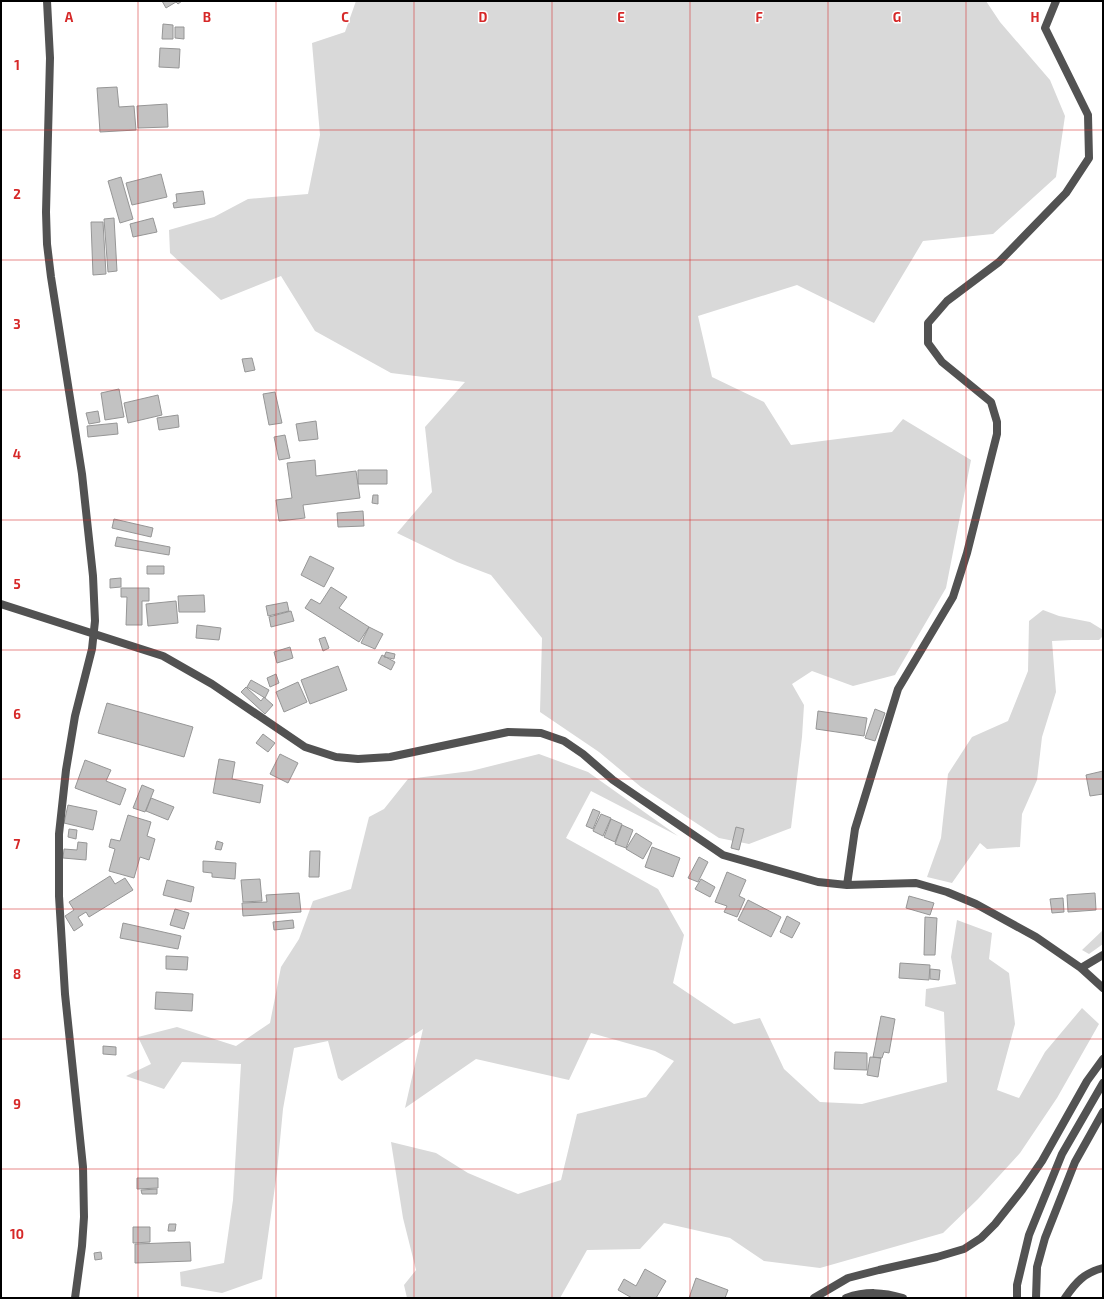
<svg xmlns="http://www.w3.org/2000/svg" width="1104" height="1299" font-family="'Exo 2',sans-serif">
<rect width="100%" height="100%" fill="#fff"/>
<!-- green -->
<path fill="#d9d9d9" d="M356,1h630l14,21 50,58 15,36 -9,61 -63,57 -70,7 -49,82 -77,-38 -99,31 14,61 52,25 27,43 101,-13 11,-13 68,41 -25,128 -51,87 -42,11 -41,-15 -20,13 12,21 -2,32 -11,91 -42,16 -30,-6 -78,-51 -42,-35 -59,-40 2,-74 -51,-63 -34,-13 -60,-29 35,-41 -7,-65 40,-45 -74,-9 -76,-42 -34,-55 -60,24 -51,-47 -1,-23 45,-13 34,-18 60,-5 12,-59 -8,-92 33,-11z
M1043,610l16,6 31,6 13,8v6l-4,4h-27l-20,1 4,51 -14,45 -5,43 -15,34 -2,33 -33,2 -7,-6 -28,40 -25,-6 14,-39 7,-64 24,-37 36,-16 20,-50 1,-50z
M539,754l49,18 90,64 -87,-45 -25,47 92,51 26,46 -11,48 61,41 26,-6 24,51 36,33 42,2 85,-22 -3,-70 -19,-6 1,-17 30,-5 -5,-27 6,-37 35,13 -3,26 20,14 6,51 -18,66 22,8 26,-46 37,-44 17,16 -42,74 -37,55 -42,46 -35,34 -123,35 -56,-7 -34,-23 -66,-15 -24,26 -53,1 -27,48h-153l-3,-13 12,-15 -13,-52 -12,-76 45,11 32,20 50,21 43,-14 16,-66 69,-17 28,-36 -19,-10 -64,-18 -22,47 -93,-21 -71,49 18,-79 -81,52 -4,-3 -10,-37 -34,7 -11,61 -6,63 -15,107 -40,14 -41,-7 -1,-14 44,-9 9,-63 8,-136 -59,-2 -18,27 -38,-13 25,-12 -13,-27 39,-10 59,19 34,-23 11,-56 18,-28 14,-38 38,-12 18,-72 15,-8 24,-30 63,-8z
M1103,930v14l-14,10 -7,-4z"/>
<!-- building -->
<path fill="#c2c2c2" stroke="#969696" d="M162,1h20l-4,3 -2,-2 -10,6z
M163,24l10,1v14h-11z
M175,27h9v12l-9,-1z
M160,48l20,1 -1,19 -20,-1z
M117,87l2,20 15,-1 2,24 -36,2 -3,-44z
M167,104l1,23 -30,1 -1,-22z
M161,174l6,23 -35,8 -6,-22z
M121,177l12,42 -13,4 -12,-42z
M203,191l2,13 -31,4 -1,-5 4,-1 -1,-8z
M114,218l3,53 -9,1 -4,-53z
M153,218l4,14 -24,5 -3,-13z
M91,222h12l3,52 -13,1z
M252,358l3,12 -10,2 -3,-13z
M119,389l5,28 -19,3 -4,-27z
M275,392l7,31 -13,2 -6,-31z
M158,395l4,20 -34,8 -4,-20z
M98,411l2,11 -11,2 -3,-11z
M178,415l1,12 -20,3 -2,-12z
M316,421l2,18 -19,2 -3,-17z
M117,423l1,11 -30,3 -1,-11z
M285,435l5,23 -11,2 -5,-23z
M315,460l1,16 40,-5 4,27 -57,7 2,13 -26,3 -3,-21 16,-2 -5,-35z
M358,470h29v14h-29z
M373,495h5v9l-6,-1z
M363,511l1,15 -26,1 -1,-14z
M114,519l39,9 -2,9 -39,-9z
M117,537l53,10 -1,8 -54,-9z
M310,556l24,12 -10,19 -23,-12z
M147,566h17v8h-17z
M121,578v9l-11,1v-9z
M331,587l16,10 -8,11 30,19 -10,15 -54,-34 6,-9 9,5z
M121,588h28v13h-7v24h-16l1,-28h-6z
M204,595l1,17h-26l-1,-16z
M176,601l2,22 -30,3 -2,-22z
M287,602l2,9 -21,5 -2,-10z
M291,611l3,10 -23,6 -2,-10z
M197,625l24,3 -2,12 -23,-2z
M369,627l14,7 -8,15 -14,-6z
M325,637l4,11 -6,3 -4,-12z
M290,647l3,11 -16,5 -3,-11z
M386,652l9,2 -1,5 -10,-2z
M382,655l13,7 -4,8 -13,-7z
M338,666l9,24 -37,14 -9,-24z
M276,674l3,9 -9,4 -3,-9z
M251,680l18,10 -4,8 -18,-11z
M298,682l9,20 -23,10 -8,-20z
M246,687l15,14 3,-4 9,8 -8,9 -24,-22z
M107,703l86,24 -9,30 -86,-24z
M875,709l10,4 -10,28 -10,-3z
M818,711l49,7 -3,18 -48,-7z
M263,734l12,9 -7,9 -12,-9z
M280,754l18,9 -10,20 -18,-9z
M219,759l16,3 -3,17 31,6 -3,18 -47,-10z
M85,760l26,10 -5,11 20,8 -6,16 -45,-17z
M1103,771v23l-13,2 -4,-21z
M142,785l12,5 -9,22 -12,-4z
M151,798l23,9 -6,13 -22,-9z
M68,805l29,6 -4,19 -29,-7z
M593,809l7,3 -7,17 -7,-3z
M601,814l10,4 -8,18 -10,-5z
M128,815l23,7 -4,14 8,3 -6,21 -9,-3 -6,21 -25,-7 6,-22 -6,-2 2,-8 9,2z
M611,819l11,5 -7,18 -11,-5z
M622,825l11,5 -7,18 -11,-4z
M736,827l8,2 -5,21 -8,-2z
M69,829l8,1 -1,9 -8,-2z
M636,833l16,10 -9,16 -17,-10z
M217,841l6,2 -2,7 -6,-1z
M78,842l9,1 -1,17 -23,-2 1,-9 13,1z
M652,847l28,11 -7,19 -28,-10z
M310,851h10l-1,26h-10z
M699,857l9,5 -10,20 -10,-4z
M203,861l33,2 -1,16 -23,-2v-4l-9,-1z
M727,872l19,8 -7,16 6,3 -8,18 -13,-5 3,-6 -12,-4z
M110,876l5,8 10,-6 8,12 -44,27 -3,-5 -8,5 5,8 -9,6 -9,-15 9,-6 -5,-8z
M260,879l2,22 -19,1 -2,-22z
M701,879l14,8 -5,10 -15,-8z
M167,880l27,7 -3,15 -28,-7z
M299,893l2,19 -58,4 -1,-13 25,-1 -1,-7z
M1095,893l1,17 -28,2 -1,-17z
M909,896l25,7 -4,12 -24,-7z
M1063,898l1,14 -12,1 -2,-14z
M748,900l33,17 -10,20 -33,-17z
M175,909l14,4 -5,16 -14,-4z
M787,916l13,7 -8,15 -12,-6z
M925,917l12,1 -2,37h-11z
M293,920l1,8 -20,2 -1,-8z
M123,923l58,13 -3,13 -58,-11z
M166,956l22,1 -1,13 -21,-1z
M900,963l30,2 -1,15 -30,-2z
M930,969l10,1 -1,10 -9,-1z
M156,992l37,2 -1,17 -37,-2z
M881,1016l14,3 -6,34 -5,-1 -2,6 -9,-1z
M103,1046l13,1v8l-13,-1z
M835,1052l32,1v17l-33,-1z
M870,1057l11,1 -3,19 -11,-2z
M137,1178h21v10l-21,1z
M157,1189v5h-15l-1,-4z
M169,1224h7l-1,7h-7z
M133,1227h17v15l-17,1z
M190,1242l1,19 -56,2v-19z
M101,1252l1,7 -7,1 -1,-7z
M645,1269l21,12 -10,17h-24l-14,-8 6,-11 12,7z
M696,1278l32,12 -3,8h-36z"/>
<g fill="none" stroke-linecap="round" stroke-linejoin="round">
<!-- minor -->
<path stroke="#525252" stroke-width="8" d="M1,604l162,52 49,28 93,63 31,10 22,2 32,-2 118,-25 33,1 23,8 19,13 30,26 110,75 95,27 29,3 69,-2 31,9 29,12 60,33 45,31 22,20
M847,885l8,-56 43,-140 55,-92 14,-44 30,-119v-12l-6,-20 -49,-40 -14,-19v-20l19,-22 52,-39 67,-69 23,-35 -1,-43 -43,-87 11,-27
M1081,968l22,-13
M814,1298l34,-20 31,-8 58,-13 27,-8 17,-11 14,-14 27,-34 20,-29 45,-80 16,-22
M846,1298c20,-7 37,-6 57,0
M1065,1298c11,-16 19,-25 38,-30"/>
<!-- tertiary -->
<path stroke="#525252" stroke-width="8" d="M47,1l3,57 -4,154 1,32 4,33 31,197 11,102 2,45 -3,28 -17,67 -9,54 -7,64v62l6,98 18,173 1,50 -2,29 -7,52
M1017,1298v-13l12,-50 33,-81 41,-71
M1036,1298l1,-31 8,-29 30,-76 28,-50"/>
</g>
<!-- grid -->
<path fill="none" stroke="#d62828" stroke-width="1" stroke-opacity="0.55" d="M138,1v1297M276,1v1297M414,1v1297M552,1v1297M690,1v1297M828,1v1297M966,1v1297M1,130h1102M1,260h1102M1,390h1102M1,520h1102M1,650h1102M1,779h1102M1,909h1102M1,1039h1102M1,1169h1102"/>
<g font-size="13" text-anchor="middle" font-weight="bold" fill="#d62828" stroke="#fff" stroke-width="3" stroke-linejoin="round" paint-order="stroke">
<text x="69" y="22">A</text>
<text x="207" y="22">B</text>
<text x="345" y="22">C</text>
<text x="483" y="22">D</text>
<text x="621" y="22">E</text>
<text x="759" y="22">F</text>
<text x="897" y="22">G</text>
<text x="1035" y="22">H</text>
<text x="17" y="70">1</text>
<text x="17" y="199">2</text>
<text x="17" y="329">3</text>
<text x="17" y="459">4</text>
<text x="17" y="589">5</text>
<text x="17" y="719">6</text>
<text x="17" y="849">7</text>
<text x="17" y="979">8</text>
<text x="17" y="1109">9</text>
<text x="17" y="1239">10</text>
</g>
<!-- border -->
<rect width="1104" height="1299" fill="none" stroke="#000000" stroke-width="4"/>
</svg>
